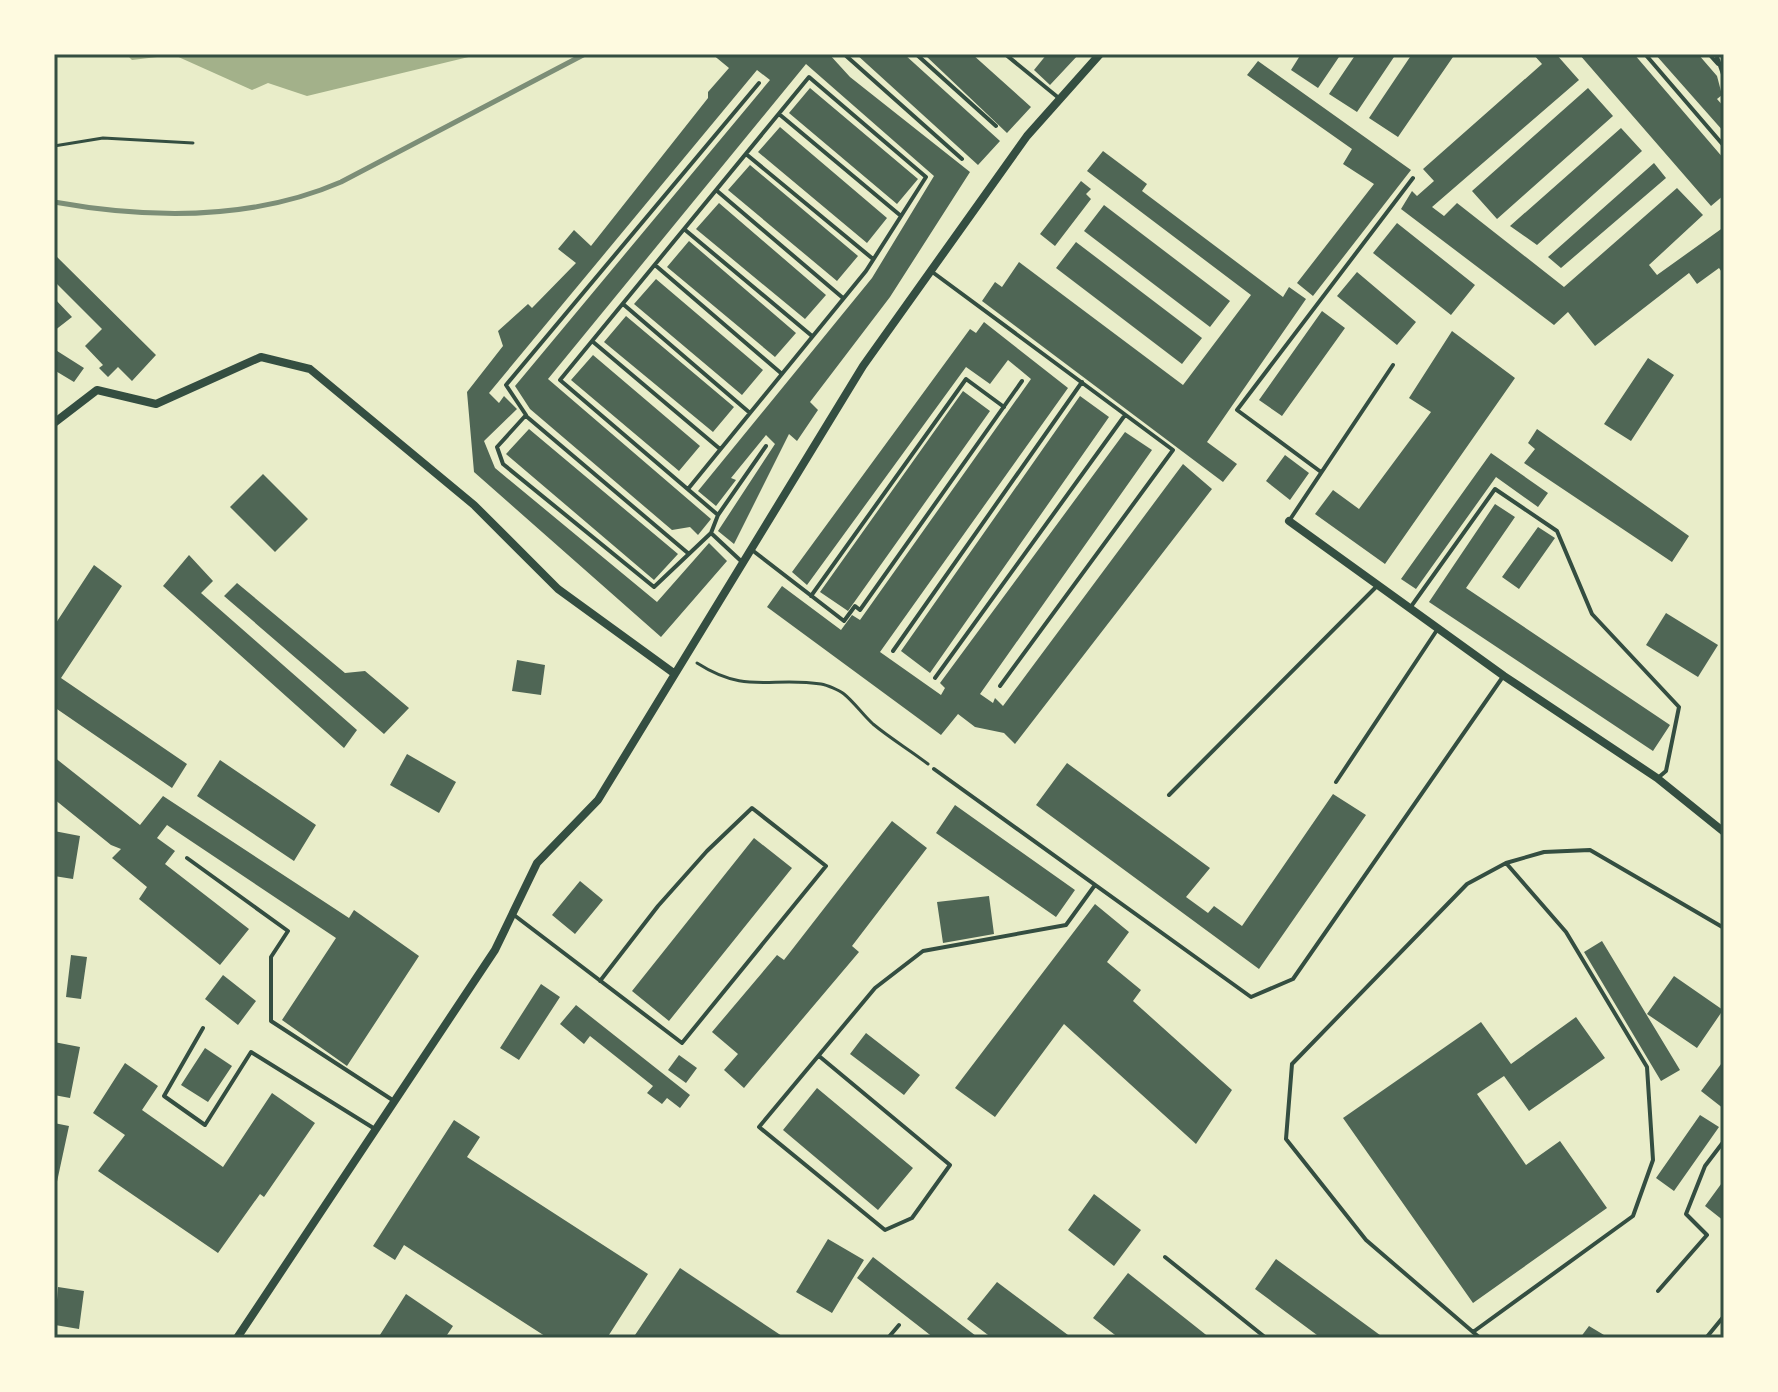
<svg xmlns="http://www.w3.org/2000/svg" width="1778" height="1392" font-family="'DM Sans',sans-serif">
<rect width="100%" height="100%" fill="#e9edc9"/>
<!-- water -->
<path fill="#a3b18a" d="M126,54h355l-174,42 -39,-13 -16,7 -78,-35 -42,5z"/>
<!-- building -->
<path fill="#4f6655" d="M712,54h117l21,23 120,95 -80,125 -80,105 8,8 -21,31 -8,-7 -55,110 -16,-13 57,-87 -9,-9 -35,43 5,2 -20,26 -18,-15 174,-213 62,-102 -128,-112 -258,315 163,140 -13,16 -8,-8 -18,3 -142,-121 -15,-23 255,-306 -13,-10 -268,323 10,10 5,-7 13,13 -33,32 11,27 162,134 52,-59 18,18 -66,76 -187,-165 -7,-80 36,-46 -5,-15 30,-27 4,4 44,-45 -18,-14 16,-19 17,16 117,-148v-6l21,-24z
M856,54h48l96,87 -22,24z
M928,54h44l59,53 -24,26 -81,-77z
M1047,54h32l-29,31 -16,-15z
M1301,54h40l-23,34 -27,-18z
M1356,54h40l-39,58 -28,-18z
M1412,54h43l-57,83 -29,-19z
M1533,54h23l23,26 -147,127 12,9 13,-13 107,84 113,-99 26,27 -54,50 8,10 67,-48v48l-5,-7 -22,16 -8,-11 -94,73 -27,-34 -14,13 -153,-116 11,-18 5,5 17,-15 -11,-12 119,-105z
M1579,54h55l90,105v36l-13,11z
M1655,54h43l19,22 5,19 -5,4 7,8v25z
M1258,61l153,109 -98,126 -16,-13 77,-99 -31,-20 9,-15 -105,-74z
M810,88l108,91 -21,25 -108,-91z
M1588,88l25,28 -116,103 -25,-28z
M780,127l107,91 -20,25 -109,-91z
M1621,128l21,23 -105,94 -27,-19z
M1103,151l44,33 -5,7 141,106 6,-10 17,12 -99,143 30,22 -14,18 -241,-181 13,-19 7,5 17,-25 164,123 68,-90 -164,-124z
M1654,163l12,15 -105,90 -13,-11z
M750,165l108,91 -21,25 -109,-91z
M1081,181l10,8 -5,5 5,5 -36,47 -15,-12z
M719,203l107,92 -21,24 -109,-90z
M1104,205l126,96 -20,26 -126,-96z
M1397,223l78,62 -24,30 -78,-62z
M689,241l107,92 -21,24 -108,-90z
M1076,242l126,96 -20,26 -126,-96z
M54,254l102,101 -24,26 -14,-14 -10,10 -9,-9 4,-3 -18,-19 17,-17 -48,-48z
M1357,272l59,50 -19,23 -60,-49z
M656,279l107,91 -21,25 -108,-91z
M54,298l18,19 -18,14z
M1322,311l23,17 -63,88 -23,-16z
M626,316l108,91 -21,25 -109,-90z
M984,322l84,66 -188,264 61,43 4,-7 -5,-5 185,-251 27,18 -172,244 13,9 2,-5 8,8 180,-242 29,25 -197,255 -11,-11 -29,-6 -17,-13 -17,21 -174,-128 15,-21 59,44 11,-15 8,5 171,-241 -23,-19 -18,24 -24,-17 -159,218 -15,-13 178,-243 6,4z
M1452,331l63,47 -130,186 -70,-50 18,-24 26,19 72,-97 -22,-14z
M54,349l30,19 -10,14 -20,-12z
M593,355l107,91 -21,25 -108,-91z
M1648,358l26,17 -43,66 -27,-17z
M963,391l27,20 -142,200 -28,-19z
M1080,396l29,21 -179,256 -29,-22z
M529,429l149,125 -24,26 -148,-126z
M1537,429l152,107 -17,26 -148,-99 11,-14 -7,-6z
M1491,453l57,40 -10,14 -42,-30 -80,112 -15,-10z
M1285,455l24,18 -19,27 -24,-19z
M263,474l45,45 -33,33 -45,-45z
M1495,504l20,13 -49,71 204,137 -17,26 -224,-149z
M1538,527l17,11 -36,51 -17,-12z
M189,555l24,26 -12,12 156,137 -13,18 -181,-162z
M94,565l28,21 -61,92 126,86 -15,24 -118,-81v-81z
M237,583l108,90 20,-2 44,37 -25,26 -160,-138z
M1666,613l52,32 -20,32 -52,-32z
M517,660l28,5 -4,30 -29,-4z
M407,754l49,28 -17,31 -49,-28z
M54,757l86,68 23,-29 186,122 5,-8 65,46 -72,110 -65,-46 54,-82 -169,-113 -10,13 18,13 -10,13 84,65 -29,36 -81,-66 8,-12 -35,-29 9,-9 -10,-4 -57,-46z
M220,760l96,65 -22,36 -97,-65z
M1067,763l143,105 -24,29 22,16 6,-7 28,20 91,-132 33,21 -107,154 -223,-164z
M955,805l120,85 -19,27 -120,-84z
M892,821l35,27 -75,98 7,6 -115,136 -20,-18 14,-16 -26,-22 65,-77 7,5z
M54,831l26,5 -7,43 -19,-3z
M754,838l38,30 -123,153 -37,-30z
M580,881l23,19 -28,34 -23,-19z
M989,896l5,38 -51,9 -6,-41z
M1095,904l34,28 -22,30 34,28 -8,11 99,89 -36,54 -132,-120 -69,93 -40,-29z
M1602,941l78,129 -19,11 -77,-129z
M71,955l16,2 -6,42 -15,-2z
M223,975l33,26 -18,24 -33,-26z
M1674,976l49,34 -26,38 -50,-34z
M541,984l19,13 -41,63 -19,-12z
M576,1005l114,90 -10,13 -13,-10 -5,6 -15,-11 6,-7 -63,-50 -6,8 -24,-20z
M1576,1017l29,41 -76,53 -25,-35 -27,18 49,71 34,-24 47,67 -134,95 -130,-185 138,-96 30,42z
M866,1033l54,42 -16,20 -54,-41z
M54,1042l26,5 -10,51 -16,-3z
M205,1048l27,18 -24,36 -27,-17z
M679,1055l18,13 -11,15 -18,-13z
M1724,1060v49l-23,-18z
M125,1063l33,23 -16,24 81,57 49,-74 43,30 -51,74 -4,-3 -42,59 -120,-82 27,-36 -32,-22z
M817,1088l96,80 -35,42 -95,-80z
M1700,1115l19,12 -45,64 -18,-13z
M454,1120l26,17 -13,20 181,117 -41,64h-59l-144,-93 -9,15 -22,-14z
M54,1123l15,3 -14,65 -1,-1z
M1724,1180v41l-19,-15z
M1094,1194l47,36 -27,36 -46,-36z
M828,1239l36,21 -32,53 -36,-21z
M873,1257l103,79 -2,2h-40l-77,-60z
M1276,1259l108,79h-63l-66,-49z
M680,1268l105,70h-152z
M1128,1273l82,65h-91l-26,-20z
M997,1282l75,56h-80l-25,-19z
M58,1287l26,4 -5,38 -24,-4z
M406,1294l47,32 -8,12h-67z
M1589,1326l20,12h-29z"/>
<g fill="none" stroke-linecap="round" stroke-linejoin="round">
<!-- path -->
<path stroke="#344e41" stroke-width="3" d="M54,146l49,-8 90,5
M697,663c50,32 73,13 124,21 6,1 18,6 23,10 10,8 19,21 29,30 18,15 37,26 55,40"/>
<!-- service -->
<path stroke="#344e41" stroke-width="4" d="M844,54l118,105
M916,54l80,72
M1005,54l55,45
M1645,54l79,92
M1709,54l9,10
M1716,54l8,23
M779,114l122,102
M746,154l127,105
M716,190l127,108
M684,229l128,107
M655,265l127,109
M931,271l242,179 -173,236
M623,304l127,109
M592,341l128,108
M526,416l163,138
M1321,472l-84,-62 176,-232
M688,489l178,-218 60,-94 -117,-100 -249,303 158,135 -7,18 30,28
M718,515l48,-69
M1289,521l104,-156
M711,533l-57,54 -151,-123 -6,-17 29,-32 -20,-30 253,-302
M752,550l92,71 11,-15 5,4 162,-229
M811,596l155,-217 38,28
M1410,608l85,-119 62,42 35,83 87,93 -13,64 -7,6
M893,651l189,-269
M935,678l190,-263
M934,769l317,228 42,-18 209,-301
M1336,782l101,-152
M1169,795l209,-210
M187,858l101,73 -17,26v64l123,80
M514,915l168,128 144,-177 -74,-58 -45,43 -49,55 -58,75
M203,1028l-39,68 41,29 46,-73 124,77
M819,1056l131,109 -38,53 -27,12 -126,-103 116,-139 48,-37 143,-26 29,-40
M1165,1257l101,81
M1658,1291l49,-56 -21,-21 19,-48 19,-25
M1473,1332l160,-116 20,-56 -6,-93 -81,-135 -60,-69
M888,1338l11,-13
M1480,1338l-114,-98 -80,-101 6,-75 175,-180 39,-21 38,-11 46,-2 134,78
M1706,1338l18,-22"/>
<!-- minor -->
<path stroke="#344e41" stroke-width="8" d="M54,423l43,-33 59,14 105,-47 49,12 164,136 84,84 117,85
M1289,521l215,155 153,102 67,54
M237,1338l258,-388 42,-87 61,-63 265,-434 164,-230 73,-82"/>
<!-- rail -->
<path stroke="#7c8e77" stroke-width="5" d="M54,202c95,17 197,19 287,-20l244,-128"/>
</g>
<!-- border -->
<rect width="1778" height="1392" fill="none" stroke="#fefae0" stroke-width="112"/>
<rect x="56" y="56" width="1666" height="1280" fill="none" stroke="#344e41" stroke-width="3"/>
</svg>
